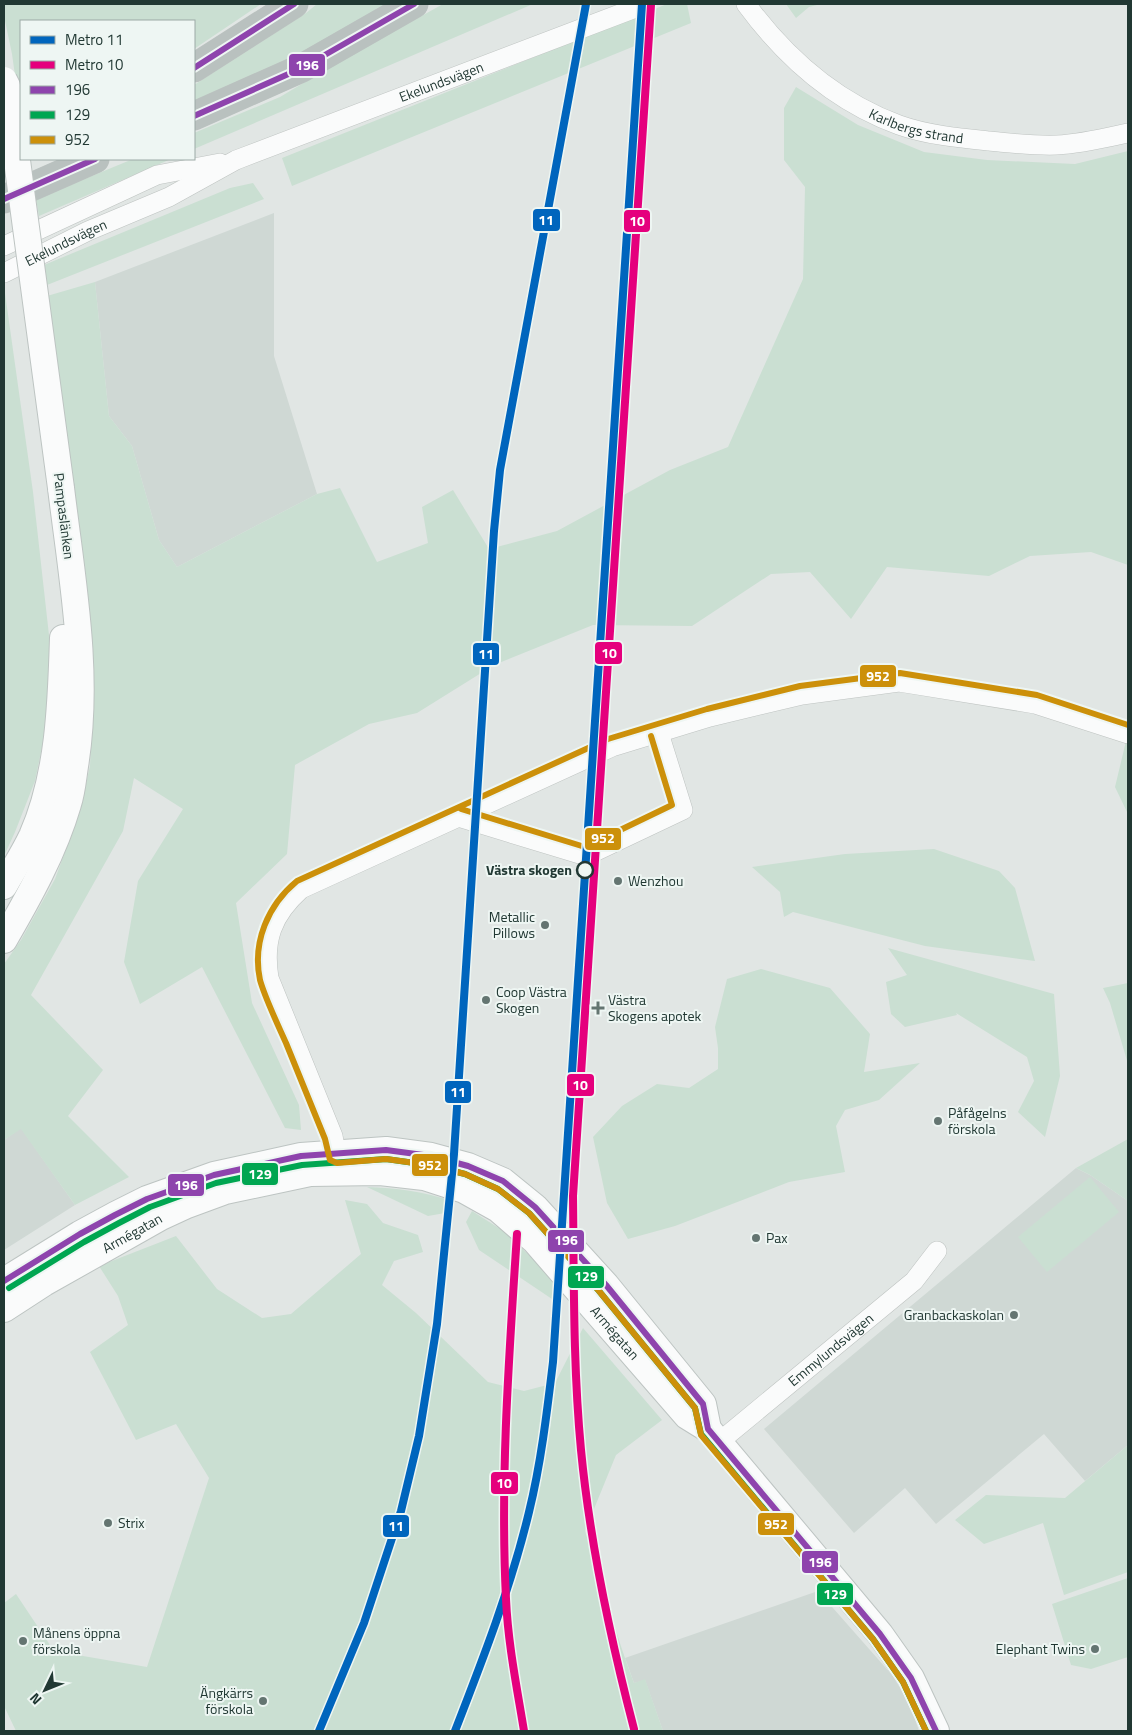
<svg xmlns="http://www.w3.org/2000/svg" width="1132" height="1735" font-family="'Titillium Web',sans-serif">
<rect width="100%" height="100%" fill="#e1e6e4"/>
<!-- built -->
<path fill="#cfd8d4" d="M274,213v143l43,138 -140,73 -18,-27 -27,-94 -23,-30 -14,-134z
M21,1128l54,77 -71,45v-110z
M1076,1168l14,7 38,26v244l-43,36 -41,-47 -108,90 -31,-36 -51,45 -90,-104z
M818,1591l74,84 18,29 9,27h-256l-18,-51 -11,3 -9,-25z"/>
<!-- green -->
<path fill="#cadfd2" d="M4,4h257l-67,45v-28h-173v97l-9,-64 -8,-38z
M317,4h71l-52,33 -142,67v-19l112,-72z
M443,4h90l-339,145v-16l86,-36 45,-27z
M667,4h20l4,19 -399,163 -10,-28z
M786,4h35l-12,3 -13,11z
M796,87l62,38 66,27 63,8 88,4 53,-13v414l-37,-13 -61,4 -41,20 -102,-9 -36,52 -41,-47 -39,2 -79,52 -99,-1 -99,40 -77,48 -48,11 -74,41 -8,89 -51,49 16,100 47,102 2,25 -16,-2 -83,-161 -62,37 -16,-42 14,-81 45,-72 -49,-31 -11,53 -92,164 72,75 -35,46 61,61 -54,28 -54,-76 -17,11v-176l17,-24 34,-61 24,-65 11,-48 2,-50 -2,-52 -16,-179 -27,-189 48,-14 14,134 23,30 27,94 18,27 140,-73 23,-6 37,74 51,-19 -6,-36 31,-17 36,59 68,-18 113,-61 58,-23 75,-168 2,-92 -21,-27v-52z
M133,159h38l-132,57 -3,-17z
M253,183l11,16 -217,86 -3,-20 186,-77z
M4,286l29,206 19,170 -5,61 -12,58 -20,51 -11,24z
M1127,737h1v77l-13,-27z
M934,849l65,22 16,17 20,73 -110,-15 -132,-34 -9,5 -4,-25 -28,-25 93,-13z
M888,948l166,46 6,82 -15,61 -27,-25 16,-31 -7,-24 -71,-44 1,2 -52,12 -14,-13 -5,-32 21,-7z
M761,969l69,19 40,46 -6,38 56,-9 -41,37 -34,10 -9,16 9,46 -56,10 -114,44 -47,13 -21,-36 -14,-66 29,-31 35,-22 32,4 29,-19v-21l-3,-21 12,-48z
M1128,983v81l-18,-61 -7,-15z
M1128,1139v62l-38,-26 -14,-7z
M1090,1177l29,35 -72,60 -29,-35z
M367,1187c30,1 55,4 84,14l-6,12 -17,3z
M345,1200l22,4 16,19 35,12 5,17 -29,9 -12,24 34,28 72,69 36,9 31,-8 28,-55 79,92 -46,35 -31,76c17,50 30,102 49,152l11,-4 18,52h-647l-12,-25v-103l12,-9 38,57 93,16 62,-189 -33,-54 -40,16 -46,-88 38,-27 -10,-29 -19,-30 77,-30 41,53 45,29 29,-4 70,-60z
M472,1211l33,21 29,28 30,32 -9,9 -76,-51 -13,-28z
M1128,1445v127l-64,23 -21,-72 -59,21 -29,-24 31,-25 79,3z
M1128,1578v79l-37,12 -20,-4 -19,-61z"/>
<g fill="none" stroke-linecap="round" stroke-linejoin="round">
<defs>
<g id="street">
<path id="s1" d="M746,4c39,53 90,98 153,121 28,10 60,13 90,16 22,2 45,5 68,4 24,-1 48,-7 71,-12"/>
<path d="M4,246l153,-71 63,-12"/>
<path id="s2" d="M4,273l84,-42 81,-34 67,-37 410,-156"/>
<path d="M458,817l128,39 97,-46 -24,-77"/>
<path d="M338,1164l-5,-28 -64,-158c-6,-38 3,-63 32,-89l311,-142 98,-30 92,-22 97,-13 136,22 93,30"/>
<path id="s3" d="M719,1442l195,-161 23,-30"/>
</g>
<g id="secondary">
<path d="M4,886c9,-16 20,-33 28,-50 27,-61 29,-133 31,-198"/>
<path d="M4,940c25,-43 50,-88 64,-136 4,-12 5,-25 7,-38 15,-92 -3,-187 -14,-278"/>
<path d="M4,1281l76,-47 35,-19 32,-16 67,-24 87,-19 85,-6 45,6 37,10 35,15 32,26 71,78 97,119 5,25"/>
<path id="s4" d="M4,1309l40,-26 117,-66 26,-12 38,-14 85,-18 70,-1 44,5 40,13 34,19 37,32 152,175 21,13 172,205 31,44 25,53"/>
</g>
<path id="highway" d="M194,68l100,-64
M194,116l108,-48 112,-64
M4,199l91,-40"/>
</defs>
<!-- street casing -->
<use href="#street" stroke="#bec3c1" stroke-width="20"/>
<!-- secondary casing -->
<use href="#secondary" stroke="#bdc4c2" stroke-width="28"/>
<!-- highway casing -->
<use href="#highway" stroke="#bcc3c1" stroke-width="29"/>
<!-- street -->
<use href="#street" stroke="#fafbfb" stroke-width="19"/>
<!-- secondary -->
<use href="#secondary" stroke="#fafbfb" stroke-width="26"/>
<!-- highway -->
<use href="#highway" stroke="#b9c1bf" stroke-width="28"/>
<defs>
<path id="secondary-bridge" d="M4,80l3,6 54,402"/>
</defs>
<!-- secondary-bridge casing -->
<use href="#secondary-bridge" stroke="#bdc4c2" stroke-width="28" stroke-linecap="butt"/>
<!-- secondary-bridge -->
<use href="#secondary-bridge" stroke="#fafbfb" stroke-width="26"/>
<defs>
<path id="bus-1" d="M194,68l100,-64
M194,116l108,-48 112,-64
M4,199l91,-40
M4,1281l76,-47 35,-19 32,-16 67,-24 87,-19 85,-6 45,6 37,10 35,15 32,26 71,78 97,119 5,25 172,205 31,44 25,53"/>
<path id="bus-2" d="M9,1288l75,-46 35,-19 31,-16 66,-24 86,-18 84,-6 43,6 36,9 33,15 31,24 70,78 96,117 6,26 172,205 30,43 23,49"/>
<path id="bus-3" d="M461,809l124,38 87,-42 -21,-69
M926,1731l-23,-49 -30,-43 -172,-204 -6,-27 -96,-117 -70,-78 -31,-24 -33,-15 -36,-9 -43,-6 -49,4 -7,-3 -5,-21c-13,-32 -26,-64 -39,-96 -8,-18 -21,-45 -26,-63 -8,-38 8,-75 37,-99l311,-142 99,-30 93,-23 100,-13 137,22 91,30"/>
</defs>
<!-- bus-1 casing -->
<use href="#bus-1" stroke="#eef6f3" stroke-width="10"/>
<!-- bus-2 casing -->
<use href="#bus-2" stroke="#eef6f3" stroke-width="10"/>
<!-- bus-3 casing -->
<use href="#bus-3" stroke="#eef6f3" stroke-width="10"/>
<!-- bus-1 -->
<use href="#bus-1" stroke="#8e44ad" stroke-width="6"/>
<!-- bus-2 -->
<use href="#bus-2" stroke="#00a651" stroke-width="6"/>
<!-- bus-3 -->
<use href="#bus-3" stroke="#cc900a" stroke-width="6"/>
<defs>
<path id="metro-1" d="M319,1731l45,-108 37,-112 18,-75 18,-112 17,-170 40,-623 6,-61 86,-466
M455,1731c28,-72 56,-144 74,-219 12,-49 18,-100 24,-150l89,-1358"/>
<path id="metro-2" d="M517,1234c-8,122 -17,244 -11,365 2,45 11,89 18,132
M634,1729c-24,-92 -44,-185 -53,-279 -8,-84 -7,-169 -8,-254l78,-1191"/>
</defs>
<!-- metro-1 casing -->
<use href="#metro-1" stroke="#eef6f3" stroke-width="11"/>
<!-- metro-2 casing -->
<use href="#metro-2" stroke="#eef6f3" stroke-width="11"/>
<!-- metro-1 -->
<use href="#metro-1" stroke="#0065bd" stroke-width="8"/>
<!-- metro-2 -->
<use href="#metro-2" stroke="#e5007d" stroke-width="8"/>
</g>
<!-- markers -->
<circle fill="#eef6f3" stroke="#213833" stroke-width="2.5" cx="585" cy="870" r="8"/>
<g fill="#647571" stroke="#eef6f3" stroke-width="2">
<circle cx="618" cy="881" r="5"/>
<circle cx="545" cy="925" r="5"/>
<circle cx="486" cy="1000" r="5"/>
<path d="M595.5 1000.5h5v5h5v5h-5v5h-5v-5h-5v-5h5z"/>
<circle cx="938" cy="1121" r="5"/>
<circle cx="756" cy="1238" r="5"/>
<circle cx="1014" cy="1315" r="5"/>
<circle cx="108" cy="1523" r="5"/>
<circle cx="23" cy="1641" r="5"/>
<circle cx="1095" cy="1649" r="5"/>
<circle cx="263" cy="1701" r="5"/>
</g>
<g text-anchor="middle" stroke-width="4" stroke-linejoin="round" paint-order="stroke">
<!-- street labels -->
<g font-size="14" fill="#213833" stroke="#eef6f3">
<text dy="5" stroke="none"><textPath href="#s2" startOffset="478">Ekelundsvägen</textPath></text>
<text dy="5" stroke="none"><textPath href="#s1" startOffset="215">Karlbergs strand</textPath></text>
<text dy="5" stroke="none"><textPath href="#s2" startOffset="69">Ekelundsvägen</textPath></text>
<text transform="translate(64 516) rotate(83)" y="5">Pampaslänken</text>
<text dy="5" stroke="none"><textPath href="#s4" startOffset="149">Armégatan</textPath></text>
<text dy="5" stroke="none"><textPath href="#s4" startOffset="704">Armégatan</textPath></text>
<text dy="5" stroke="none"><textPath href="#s3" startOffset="145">Emmylundsvägen</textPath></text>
</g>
<!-- stop labels -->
<g font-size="14" font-weight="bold" fill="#213833" stroke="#eef6f3" text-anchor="end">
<text x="572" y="875">Västra skogen</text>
</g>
<!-- poi labels -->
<g font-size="14" fill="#213833" stroke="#eef6f3" text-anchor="start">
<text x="628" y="886">Wenzhou</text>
<text x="535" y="922" text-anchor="end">Metallic<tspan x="535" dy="16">Pillows</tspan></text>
<text x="496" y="997">Coop Västra<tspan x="496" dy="16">Skogen</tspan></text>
<text x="608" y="1005">Västra<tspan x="608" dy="16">Skogens apotek</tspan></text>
<text x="948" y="1118">Påfågelns<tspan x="948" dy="16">förskola</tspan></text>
<text x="766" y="1243">Pax</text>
<text x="1004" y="1320" text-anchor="end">Granbackaskolan</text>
<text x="118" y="1528">Strix</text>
<text x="33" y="1638">Månens öppna<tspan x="33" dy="16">förskola</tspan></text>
<text x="1085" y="1654" text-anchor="end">Elephant Twins</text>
<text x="253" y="1698" text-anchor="end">Ängkärrs<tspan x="253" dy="16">förskola</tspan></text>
</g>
</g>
<g stroke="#eef6f3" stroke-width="2">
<rect x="288" y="53" width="38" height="24" rx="5" fill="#8e44ad"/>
<rect x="532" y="208" width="29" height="24" rx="5" fill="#0065bd"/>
<rect x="623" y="209" width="28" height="24" rx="5" fill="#e5007d"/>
<rect x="594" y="641" width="29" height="24" rx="5" fill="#e5007d"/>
<rect x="472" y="642" width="28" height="24" rx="5" fill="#0065bd"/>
<rect x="859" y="664" width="38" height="24" rx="5" fill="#cc900a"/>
<rect x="584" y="827" width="38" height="24" rx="5" fill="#cc900a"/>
<rect x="566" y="1073" width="29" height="24" rx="5" fill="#e5007d"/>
<rect x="444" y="1080" width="28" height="24" rx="5" fill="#0065bd"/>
<rect x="411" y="1153" width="38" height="24" rx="5" fill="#cc900a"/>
<rect x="241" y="1162" width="38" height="24" rx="5" fill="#00a651"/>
<rect x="167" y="1173" width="38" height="24" rx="5" fill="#8e44ad"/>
<rect x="547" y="1229" width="38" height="24" rx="5" fill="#8e44ad"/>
<rect x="567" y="1265" width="38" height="24" rx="5" fill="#00a651"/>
<rect x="490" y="1471" width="29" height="24" rx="5" fill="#e5007d"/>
<rect x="757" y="1512" width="38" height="24" rx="5" fill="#cc900a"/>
<rect x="382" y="1514" width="28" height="24" rx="5" fill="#0065bd"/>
<rect x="801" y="1550" width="38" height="24" rx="5" fill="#8e44ad"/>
<rect x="816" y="1582" width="38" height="24" rx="5" fill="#00a651"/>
</g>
<g font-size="14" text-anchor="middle" font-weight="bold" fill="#fff">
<text x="307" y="70">196</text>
<text x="546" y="225">11</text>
<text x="637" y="226">10</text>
<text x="609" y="658">10</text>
<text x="486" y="659">11</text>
<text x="878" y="681">952</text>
<text x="603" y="843">952</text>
<text x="580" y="1090">10</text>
<text x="458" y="1097">11</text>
<text x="430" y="1170">952</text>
<text x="260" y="1179">129</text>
<text x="186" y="1190">196</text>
<text x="566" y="1245">196</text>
<text x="586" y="1281">129</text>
<text x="504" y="1488">10</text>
<text x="776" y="1529">952</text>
<text x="396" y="1531">11</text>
<text x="820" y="1567">196</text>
<text x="835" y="1599">129</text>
</g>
<!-- border -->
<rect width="1132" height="1735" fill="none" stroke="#213833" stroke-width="10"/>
<!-- legend -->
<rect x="20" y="20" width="175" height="140" fill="#eef6f3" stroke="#9caaa6"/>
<rect x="30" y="36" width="25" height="8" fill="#0065bd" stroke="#9caaa6"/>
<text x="65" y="45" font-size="15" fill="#213833">Metro 11</text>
<rect x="30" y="61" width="25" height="8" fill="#e5007d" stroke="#9caaa6"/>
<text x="65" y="70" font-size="15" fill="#213833">Metro 10</text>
<rect x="30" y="86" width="25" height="8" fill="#8e44ad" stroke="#9caaa6"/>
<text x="65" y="95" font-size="15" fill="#213833">196</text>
<rect x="30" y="111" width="25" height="8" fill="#00a651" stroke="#9caaa6"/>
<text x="65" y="120" font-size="15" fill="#213833">129</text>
<rect x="30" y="136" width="25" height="8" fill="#cc900a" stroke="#9caaa6"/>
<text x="65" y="145" font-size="15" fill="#213833">952</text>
<!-- north arrow -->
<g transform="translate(45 1690) rotate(227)" stroke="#eef6f3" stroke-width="4" paint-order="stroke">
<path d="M0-4L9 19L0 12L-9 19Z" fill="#213833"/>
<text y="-8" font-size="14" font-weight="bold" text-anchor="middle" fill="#213833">N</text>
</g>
</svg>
